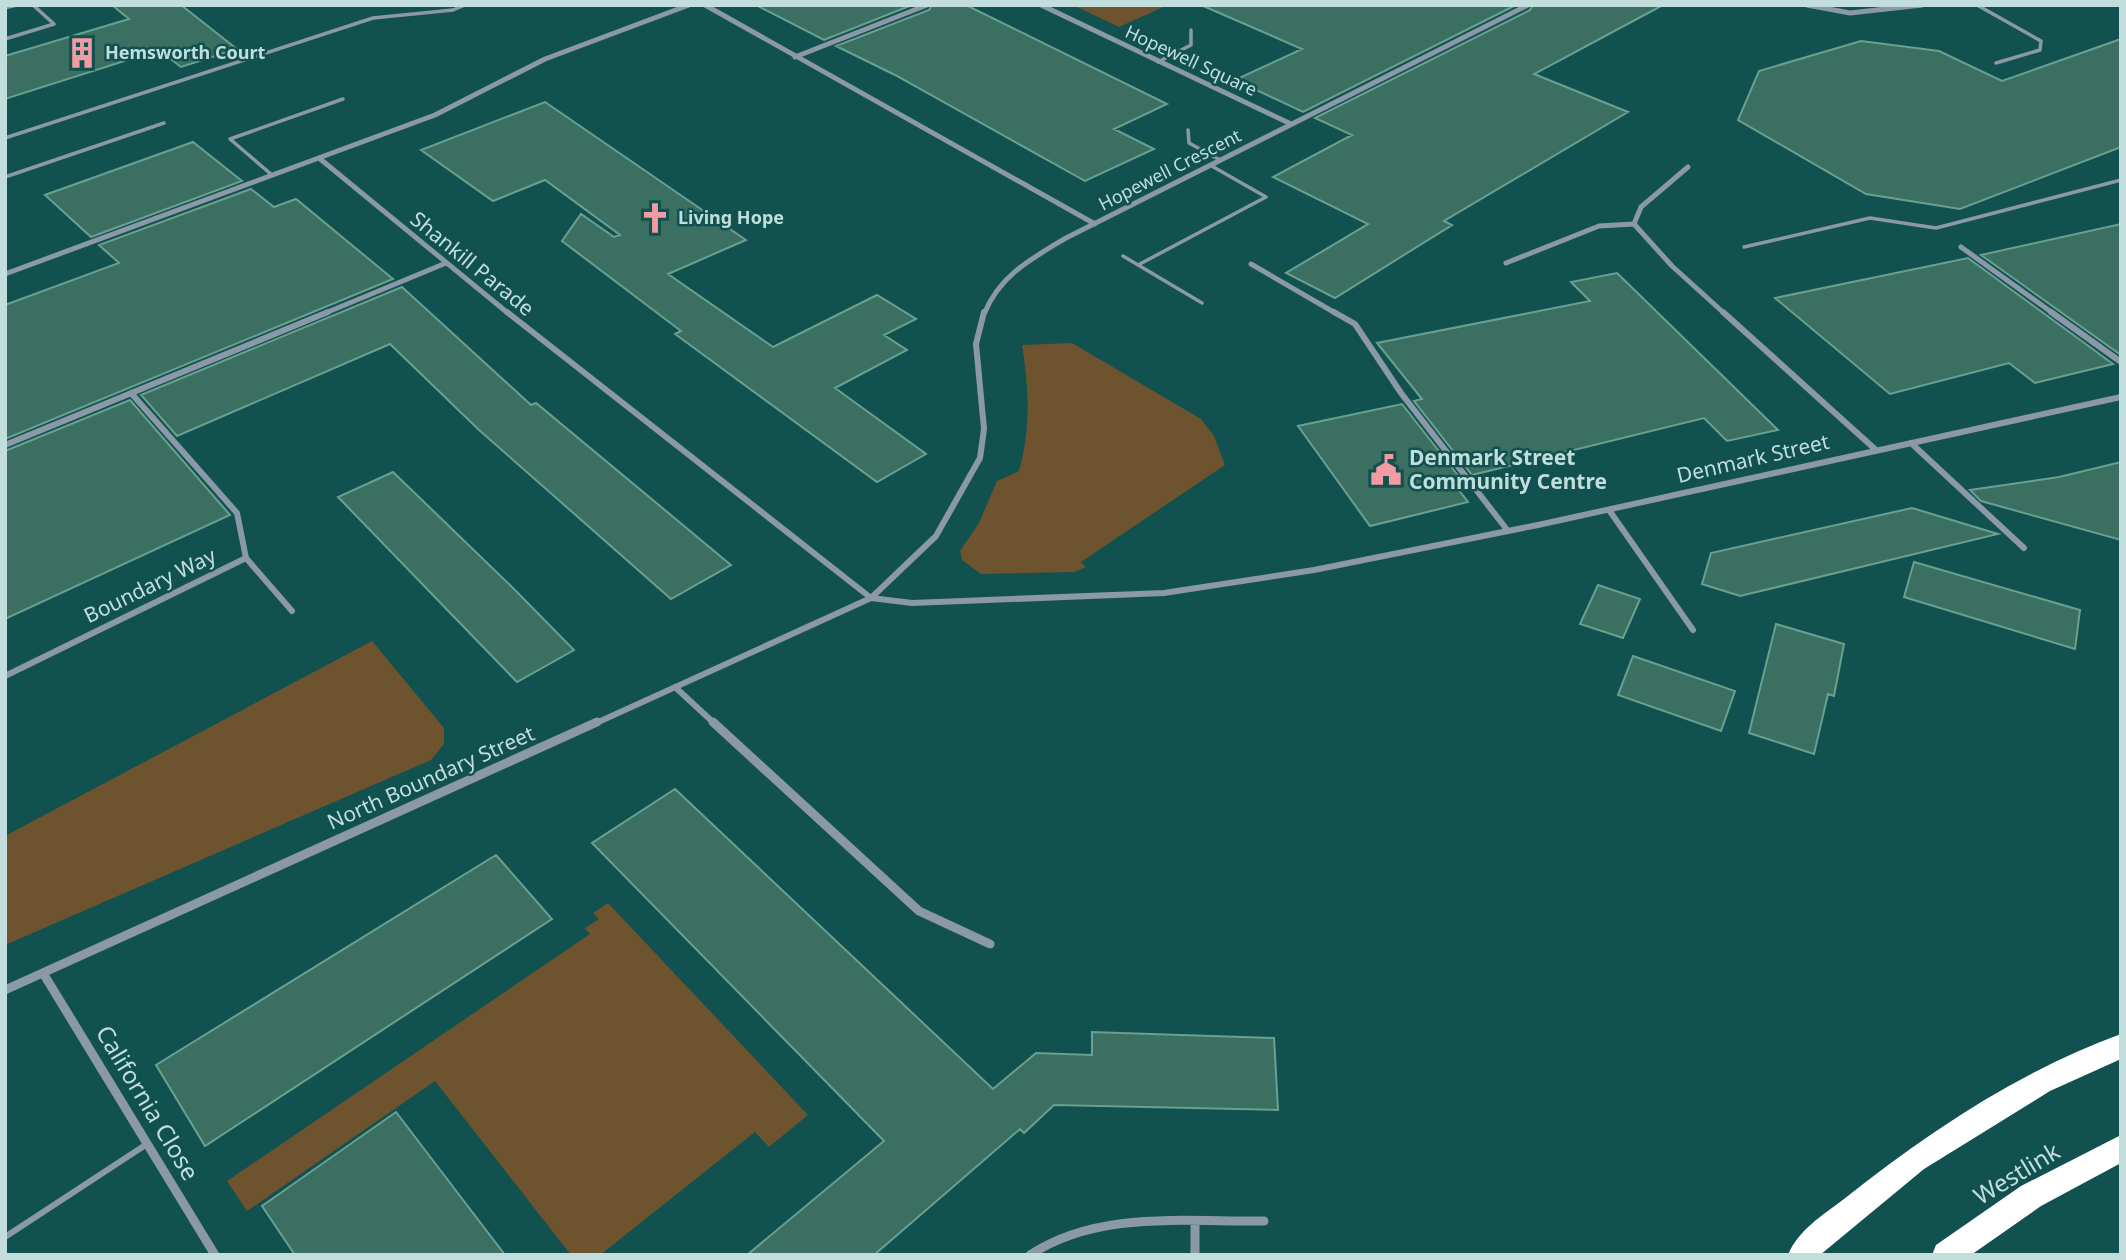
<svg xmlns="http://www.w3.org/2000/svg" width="2126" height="1260" font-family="'Noto Sans',sans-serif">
<rect width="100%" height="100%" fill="#115150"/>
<!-- green -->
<path fill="#6d532e" d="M1073,5h95l-49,22z
M1072,343l129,76 13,17 11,29 -144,97 5,5 -12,5 -93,2 -19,-14 -2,-9 19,-28 18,-42 22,-10c12,-44 10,-81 3,-126z
M372,641l72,87v16l-13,16 -426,185v-109z
M608,903l200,212 -39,32 -14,-15 -155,123h-29l-136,-174 -188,130 -20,-30 363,-247 -5,-6 14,-9 -6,-6z"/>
<!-- building -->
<path fill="#3a6f61" stroke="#6aa090" stroke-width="2" d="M112,5h69l56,44 -56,18 -22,-17 -154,49v-43l124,-37z
M756,5h156l-88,35z
M932,5h34l201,99 -53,25 40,20 -69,32 -190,-106 -59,-29 93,-36z
M1201,5h315l-213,107 -68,-32 67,-31z
M1533,5h130l-129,69 94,38 -184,109 8,4 -117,73 -49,-25 82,-49 -95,-47 79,-42 -37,-17 215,-108z
M2121,39v108l-161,62 -94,-15 -128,-74 21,-49 102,-30 78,10 63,30z
M545,102l201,138 -78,34 105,73 104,-52 39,24 -32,16 23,15 -72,38 91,66 -49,28 -202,-148 6,-3 -119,-90 19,-27 33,23 6,-2 -75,-55 -52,21 -72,-51z
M193,142l49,39 -151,56 -46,-42z
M251,189l23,18 22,-8 97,80 -388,160v-134l114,-42 -20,-18z
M2121,224v131l-140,-100z
M1968,258l145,106 -78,19 -26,-20 -119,31 -115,-96z
M1617,273l161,157 -51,11 -23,-23 -232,57 -58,-74 8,-2 -45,-56 213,-42 -19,-19z
M402,287l129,118 5,-2 195,162 -60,34 -192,-169 -89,-86 -213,92 -36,-41z
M130,400l100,115 -225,104v-168z
M1402,404l58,74 -9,2 17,22 -98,24 -72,-100z
M2121,462v78l-140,-39 -11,-11 89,-13z
M393,472l119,115 62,63 -57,32 -179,-185z
M1912,508l86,26 -258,62 -38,-12 9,-31z
M1914,562l166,48 -5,39 -171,-52z
M1598,585l42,14 -17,39 -43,-14z
M1776,624l68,20 -10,52 -6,-2 -14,60 -65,-21z
M1633,656l102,35 -14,40 -103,-36z
M675,789l318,300 43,-36 56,2v-23l182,6 4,72 -224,-5 -30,28 -4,-4 -146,126h-127l137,-114 -292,-298z
M496,855l56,64 -347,227 -49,-81z
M396,1112l109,143h-210l-33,-49z"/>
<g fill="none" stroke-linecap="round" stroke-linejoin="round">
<!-- lane-far1 -->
<path stroke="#8b98a8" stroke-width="3.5" d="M1977,5l64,36 -1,9 -44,13
M5,39l49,-15 -21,-19
M1158,62l33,-17v-15
M1188,130l1,13 31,17
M5,138l368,-120 80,-8 12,-5
M272,175l-42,-36 113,-40
M5,177l159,-54
M1744,247l126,-29 66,10 185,-48
M1123,256l79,47
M1138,265l128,-68 -56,-32"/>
<!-- lane -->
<path stroke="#8b98a8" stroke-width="6" d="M5,1237l142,-93"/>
<!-- street-far2 -->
<path stroke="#8b98a8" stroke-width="5" d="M705,5l390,219
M1041,5l250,119
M1807,5l43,8 72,-8
M5,7l9,-2
M795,57l132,-52
M319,158l190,156
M1688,167l-47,40 -7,17 38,42 53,48
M1961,247l93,67
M1506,263l93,-37 35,-2
M1251,264l86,50
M5,274l430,-159 110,-56 144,-54
M323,314l123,-51
M984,314c16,-39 47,-55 82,-76l462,-233"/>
<!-- street-far1 -->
<path stroke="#8b98a8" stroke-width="6" d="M507,312l364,286
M1334,312l21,12 46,69 107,138
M1723,312l153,138
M2051,312l70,50
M131,393l106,120 9,45
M1911,443l113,105
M5,445l323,-133
M1609,510l84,120
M871,598l41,5 252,-10 150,-23 224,-45 583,-128
M5,676l241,-118 46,53
M675,687l40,37
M594,724l277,-126 65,-62 44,-78 4,-29 -8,-85 8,-32"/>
<!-- street -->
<path stroke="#8b98a8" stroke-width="9" d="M713,722l206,189 71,33
M43,973l172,282
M5,990l592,-268
M1195,1223v32
M1030,1255c68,-45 156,-33 234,-34"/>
<!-- highway -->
<path fill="#fff" fill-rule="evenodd" d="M2121,1034v25l-71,32 -126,78 -104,86h-32c10,-25 35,-40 56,-56 84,-67 176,-128 277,-165z
M2121,1135v28l-80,43 -70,49h-39l4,-10 85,-59z"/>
</g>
<!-- icons -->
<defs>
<symbol id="building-bare" viewBox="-9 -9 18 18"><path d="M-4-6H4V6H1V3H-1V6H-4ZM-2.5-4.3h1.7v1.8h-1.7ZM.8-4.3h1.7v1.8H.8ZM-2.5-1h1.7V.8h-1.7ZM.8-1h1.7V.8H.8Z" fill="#f49aa2" stroke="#115150" stroke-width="2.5" paint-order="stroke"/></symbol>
<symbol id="church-bare" viewBox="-9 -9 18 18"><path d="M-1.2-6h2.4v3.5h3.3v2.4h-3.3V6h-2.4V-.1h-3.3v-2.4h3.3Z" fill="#f49aa2" stroke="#115150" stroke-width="2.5" paint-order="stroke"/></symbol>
<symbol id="civic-bare" viewBox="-9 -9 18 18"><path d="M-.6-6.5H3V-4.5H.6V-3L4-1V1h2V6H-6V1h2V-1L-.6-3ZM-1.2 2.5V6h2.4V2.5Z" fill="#f49aa2" stroke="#115150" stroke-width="2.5" paint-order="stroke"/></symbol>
</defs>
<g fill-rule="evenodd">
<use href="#building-bare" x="60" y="31" width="44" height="44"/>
<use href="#church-bare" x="633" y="196" width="44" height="44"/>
<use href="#civic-bare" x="1364" y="448" width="44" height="44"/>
</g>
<g text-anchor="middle" stroke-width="5" stroke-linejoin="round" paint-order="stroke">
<!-- far-poi labels -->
<g font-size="18" font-weight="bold" fill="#c1dedd" stroke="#115150" text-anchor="start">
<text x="105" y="59">Hemsworth Court</text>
<text x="678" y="224">Living Hope</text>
</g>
<!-- far-street labels -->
<g font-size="18" fill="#c1dedd" stroke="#115150">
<text transform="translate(1191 61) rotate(25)" y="6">Hopewell Square</text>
<text transform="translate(1170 170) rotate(-27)" y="6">Hopewell Crescent</text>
</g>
<!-- street labels -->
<g font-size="21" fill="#c1dedd" stroke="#115150">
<text transform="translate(472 264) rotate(39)" y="7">Shankill Parade</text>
<text transform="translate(1753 459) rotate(-13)" y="7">Denmark Street</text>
<text transform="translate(150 586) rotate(-26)" y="7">Boundary Way</text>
<text transform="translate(431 778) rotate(-24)" y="7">North Boundary Street</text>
</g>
<!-- poi labels -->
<g font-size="21" font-weight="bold" fill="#c1dedd" stroke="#115150" text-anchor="start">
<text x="1409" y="465">Denmark Street<tspan x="1409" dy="24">Community Centre</tspan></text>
</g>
<!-- near-street labels -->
<g font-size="24" fill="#c1dedd" stroke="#115150">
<text transform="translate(147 1103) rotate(59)" y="8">California Close</text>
<text transform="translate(2017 1174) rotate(-31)" y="8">Westlink</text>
</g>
</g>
<!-- border -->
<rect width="2126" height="1260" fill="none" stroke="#c1dedd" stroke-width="14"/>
</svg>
